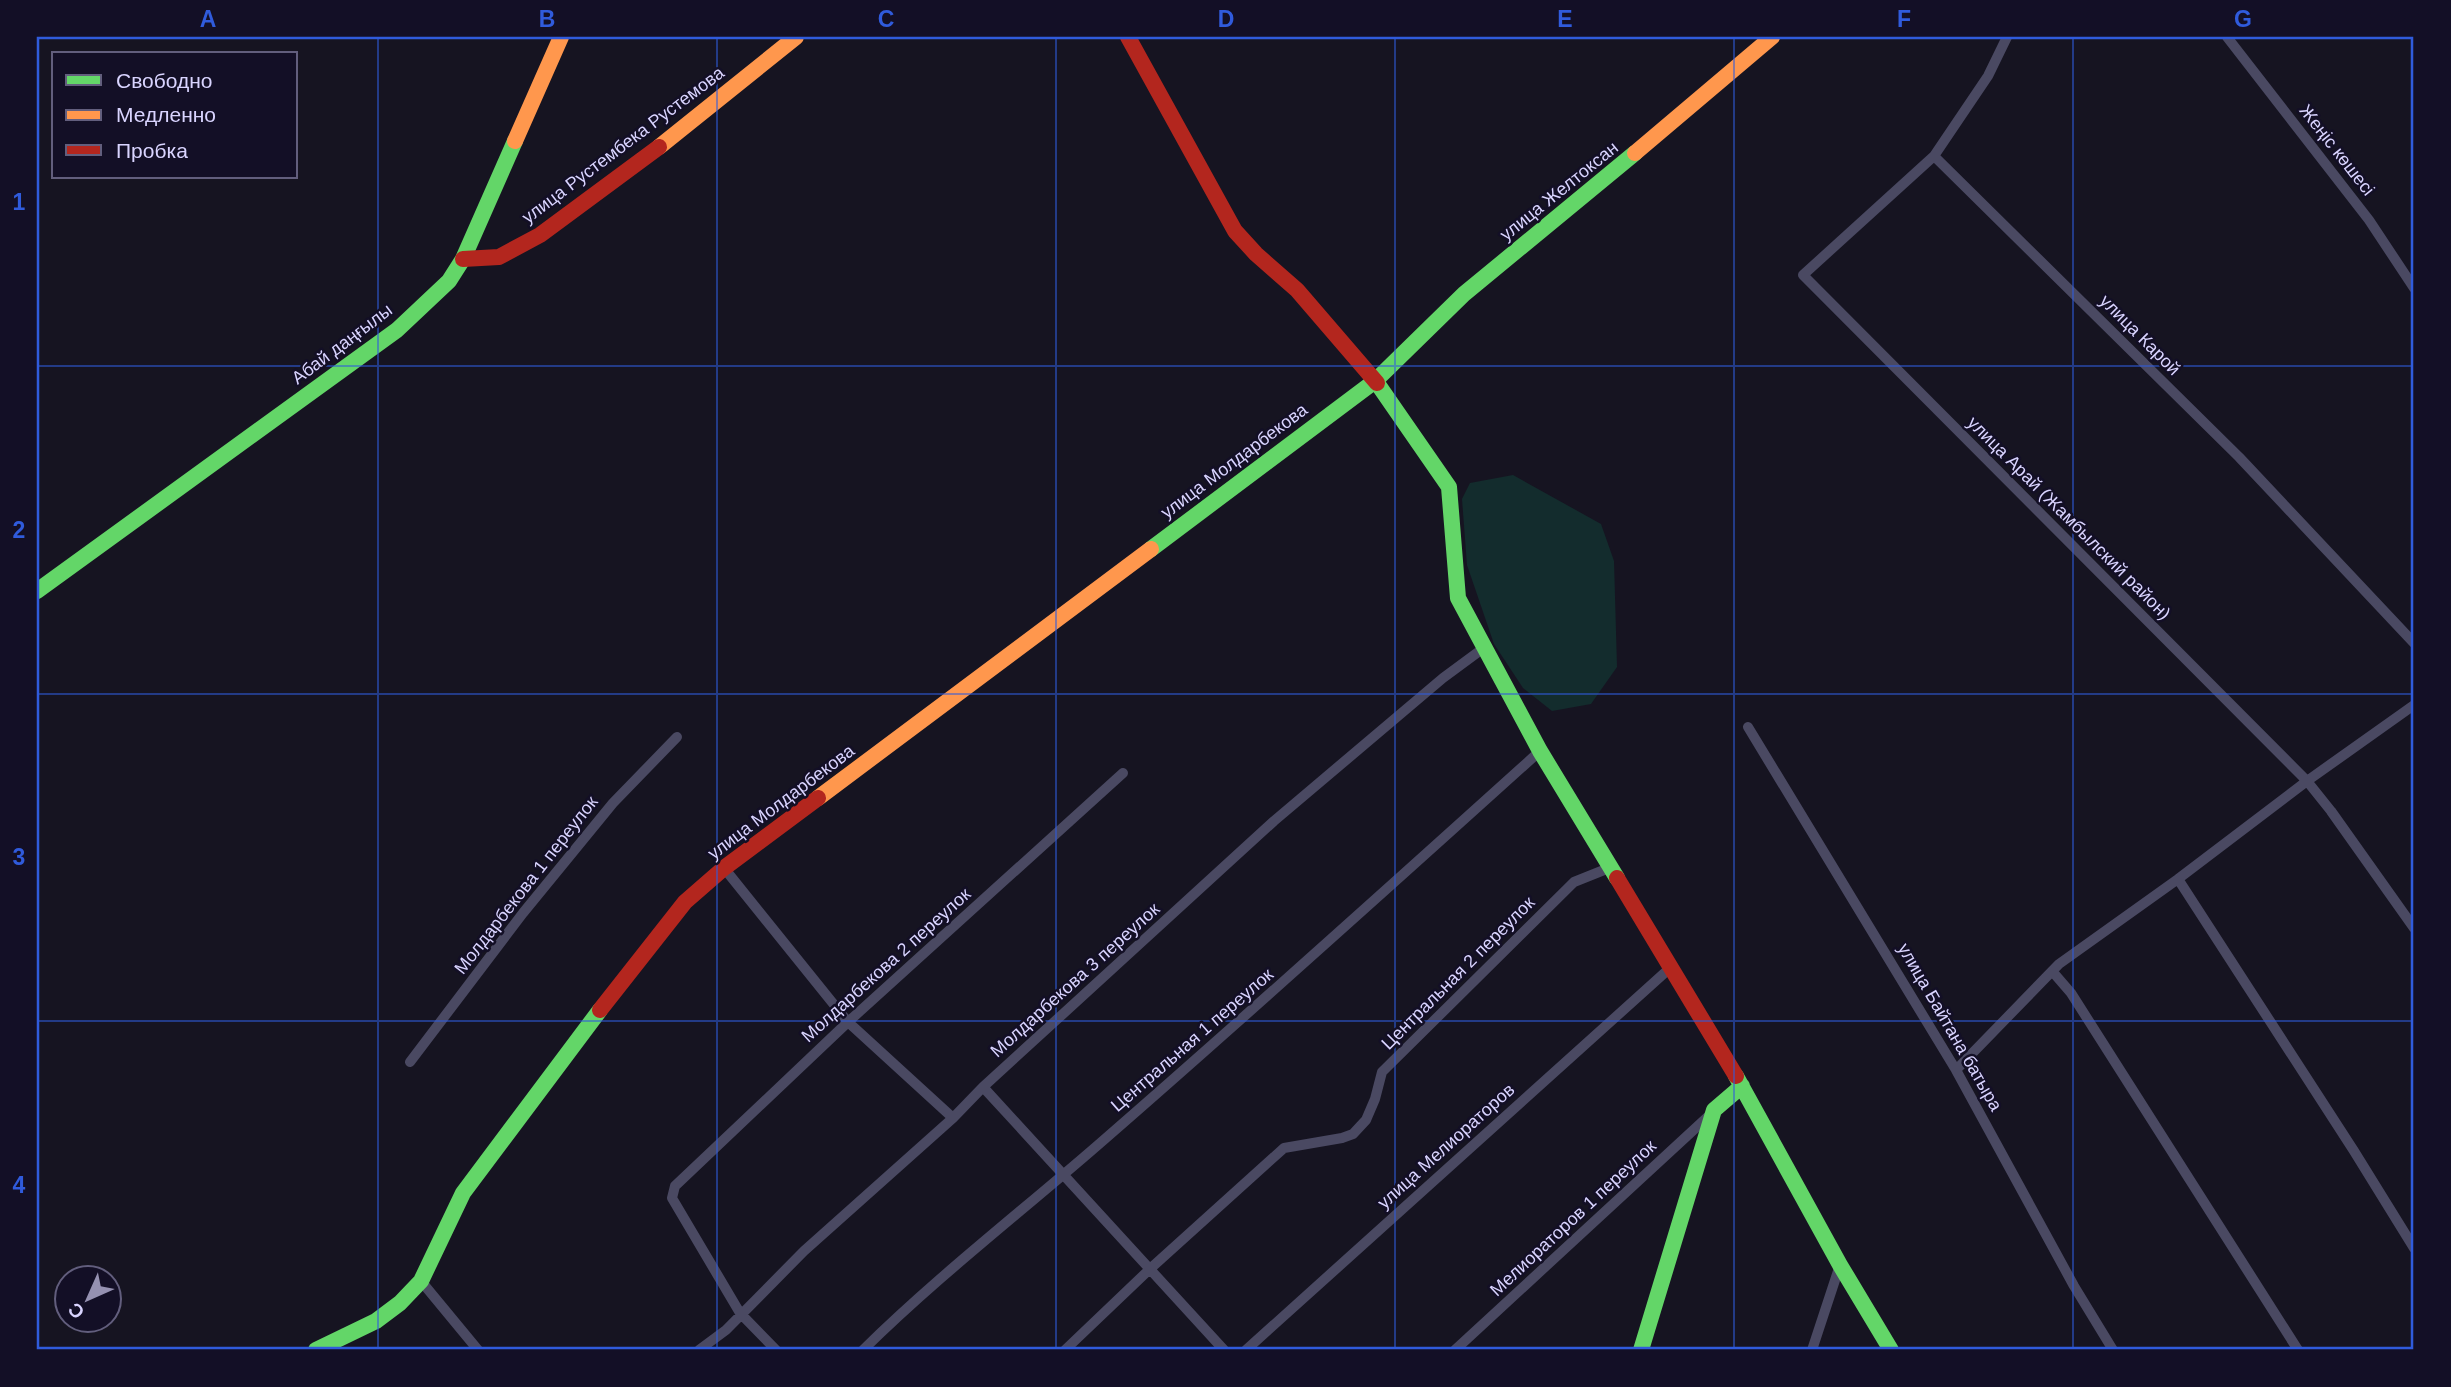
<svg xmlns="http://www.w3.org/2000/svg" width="2451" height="1387" font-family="Helvetica,sans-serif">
<rect width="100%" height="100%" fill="#161421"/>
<!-- green -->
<path fill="#132c2d" d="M1513,475l88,49 13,37 3,106 -26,37 -39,7 -29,-23 -29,-44 -27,-79 -5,-66 8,-16z"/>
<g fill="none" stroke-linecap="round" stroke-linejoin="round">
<!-- street -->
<path stroke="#4a4962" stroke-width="10" d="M2007,37l-19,39 -54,80 305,301 175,186
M2227,37l142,183 45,68
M1934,156l-131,119 504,506 24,30 83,117
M1748,727l208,343 118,216 39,64
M724,868l124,154 105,96
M2178,879l176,272 60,97
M2052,971l19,22 227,357
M410,1062l113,-149 90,-110 64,-66
M1956,1070l103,-106 119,-85 129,-98 107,-76
M983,1087l241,263
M421,1281l57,69
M699,1350l27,-20 78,-79 149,-133 30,-31 291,-266 169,-143 42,-31
M776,1350l-36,-37 -68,-115 3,-12 173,-164 275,-249
M863,1350c76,-75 162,-141 243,-212 146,-127 290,-257 434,-387
M1065,1350l86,-82 133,-120 58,-10 11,-4 13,-14 9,-21 7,-27 192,-190 35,-14
M1246,1350l424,-382
M1455,1350l258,-238
M1812,1350l28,-85"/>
<!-- fast -->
<path stroke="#63d668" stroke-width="16" d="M1377,383l72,104 9,111 82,153 77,127
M1151,549l224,-168 89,-87 171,-141
M37,591l360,-261 52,-49 14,-22 52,-118
M1736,1076l104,189 51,85
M316,1350l60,-29 24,-18 21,-22 42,-88 137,-183
M1641,1350l73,-240 28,-24"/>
<!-- slow -->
<path stroke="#ff974d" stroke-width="16" d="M515,141l46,-104
M659,147l137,-110
M1635,153l137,-116
M818,798l333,-249"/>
<!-- jam -->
<path stroke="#b3261e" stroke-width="16" d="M1128,37l107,194 21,23 41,36 80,93
M463,259l36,-2 41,-22 119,-88
M1617,878l119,198
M600,1010l85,-108 39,-34 94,-70"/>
</g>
<!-- grid -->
<path fill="none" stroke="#305bdc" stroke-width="2" stroke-opacity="0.55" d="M378,37v1313M717,37v1313M1056,37v1313M1395,37v1313M1734,37v1313M2073,37v1313M37,366h2377M37,694h2377M37,1021h2377"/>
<g text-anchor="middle" stroke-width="5" stroke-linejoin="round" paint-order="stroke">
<!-- street labels -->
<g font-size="18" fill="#d9d4ff" stroke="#130f26">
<text transform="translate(623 145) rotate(-37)" y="6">улица Рустембека Рустемова</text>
<text transform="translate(2337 150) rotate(52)" y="6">Жеңіс көшесі</text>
<text transform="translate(1559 191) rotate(-39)" y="6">улица Желтоксан</text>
<text transform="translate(2140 335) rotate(45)" y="6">улица Карой</text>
<text transform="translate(342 344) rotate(-37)" y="6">Абай даңғылы</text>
<text transform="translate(1234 461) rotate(-37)" y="6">улица Молдарбекова</text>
<text transform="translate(2069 518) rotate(45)" y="6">улица Арай (Жамбылский район)</text>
<text transform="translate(781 802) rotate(-37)" y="6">улица Молдарбекова</text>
<text transform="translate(526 885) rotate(-52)" y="6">Молдарбекова 1 переулок</text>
<text transform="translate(886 965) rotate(-42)" y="6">Молдарбекова 2 переулок</text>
<text transform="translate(1458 973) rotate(-45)" y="6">Центральная 2 переулок</text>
<text transform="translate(1075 980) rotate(-42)" y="6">Молдарбекова 3 переулок</text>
<text transform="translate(1950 1027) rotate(60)" y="6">улица Байтана батыра</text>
<text transform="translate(1192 1040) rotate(-41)" y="6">Центральная 1 переулок</text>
<text transform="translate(1446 1146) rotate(-42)" y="6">улица Мелиораторов</text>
<text transform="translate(1573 1218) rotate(-43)" y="6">Мелиораторов 1 переулок</text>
</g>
</g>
<!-- border -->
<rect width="2451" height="1387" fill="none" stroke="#130f26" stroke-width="77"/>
<!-- legend -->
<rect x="52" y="52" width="245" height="126" fill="#130f26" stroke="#625e7d" stroke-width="2"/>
<rect x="66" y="75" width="35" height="10" fill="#63d668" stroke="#625e7d" stroke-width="2"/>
<text x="116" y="88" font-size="21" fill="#d9d4ff">Свободно</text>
<rect x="66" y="110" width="35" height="10" fill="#ff974d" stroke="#625e7d" stroke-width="2"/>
<text x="116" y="122" font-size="21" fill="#d9d4ff">Медленно</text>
<rect x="66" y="145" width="35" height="10" fill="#b3261e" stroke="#625e7d" stroke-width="2"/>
<text x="116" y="158" font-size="21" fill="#d9d4ff">Пробка</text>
<!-- north arrow -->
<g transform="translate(88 1299) rotate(225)"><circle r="33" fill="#130f26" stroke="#625e7d" stroke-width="2"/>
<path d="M0-5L12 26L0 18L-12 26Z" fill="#9591b1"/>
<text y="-10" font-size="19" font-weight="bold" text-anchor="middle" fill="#d9d4ff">С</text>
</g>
<rect x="38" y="38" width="2374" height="1310" fill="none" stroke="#305bdc" stroke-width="2.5"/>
<g font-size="23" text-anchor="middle" font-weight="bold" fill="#305bdc">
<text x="208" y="27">A</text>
<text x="547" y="27">B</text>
<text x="886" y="27">C</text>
<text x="1226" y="27">D</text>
<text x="1565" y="27">E</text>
<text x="1904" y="27">F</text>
<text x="2243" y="27">G</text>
<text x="19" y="210">1</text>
<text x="19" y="538">2</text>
<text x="19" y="865">3</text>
<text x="19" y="1193">4</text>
</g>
</svg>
